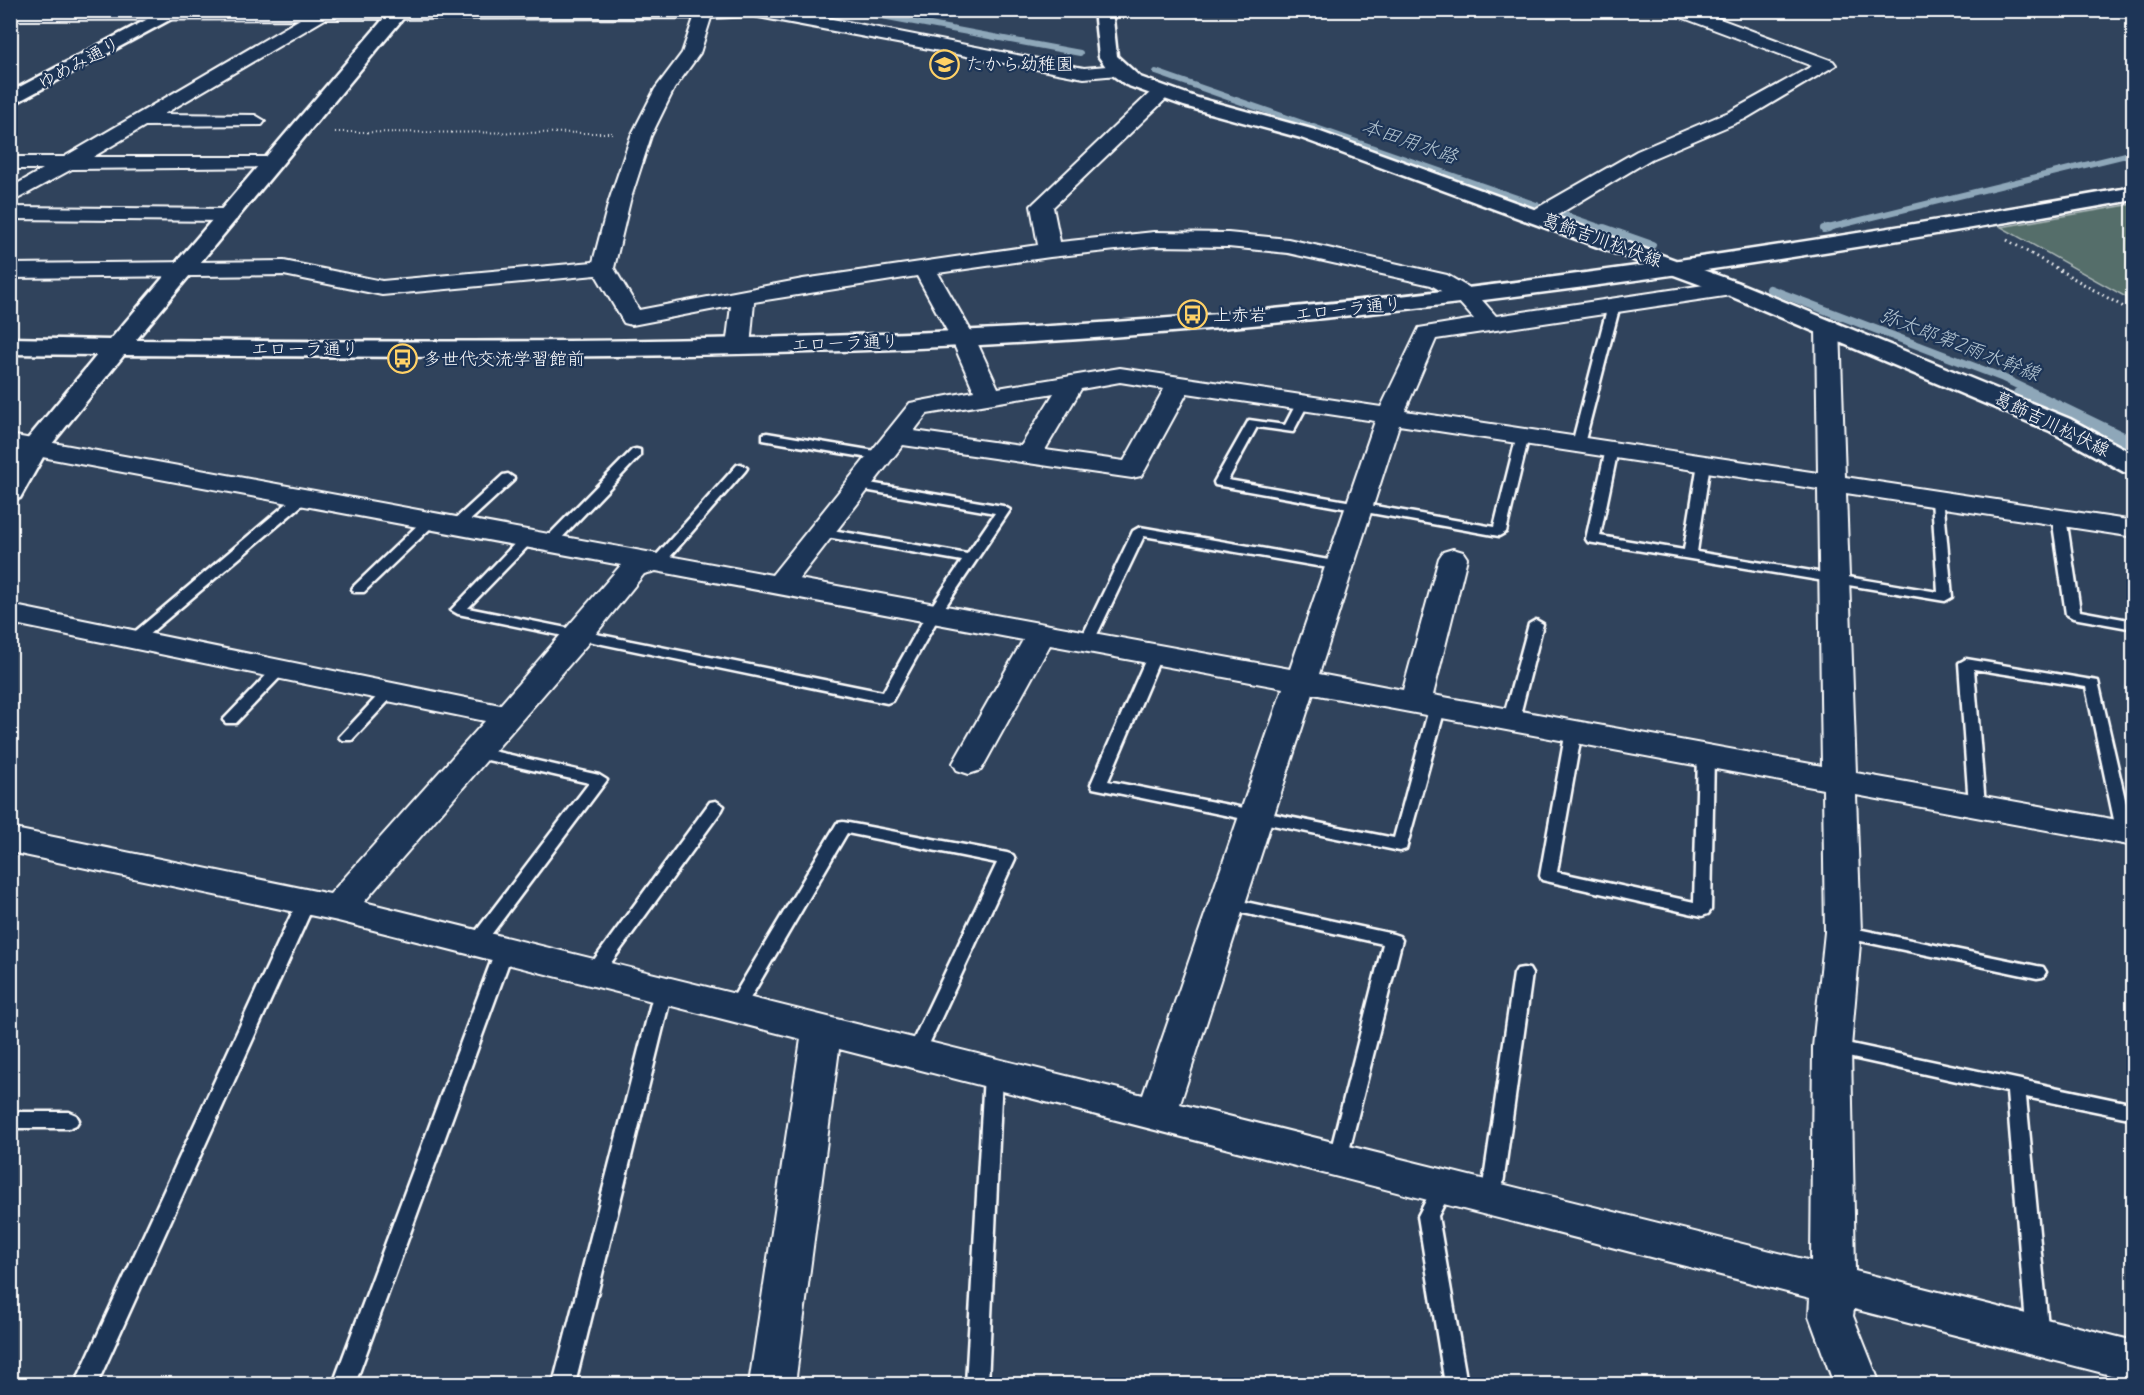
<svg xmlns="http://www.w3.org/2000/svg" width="2144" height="1395" font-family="Mynerve,'Klee One',sans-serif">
<rect width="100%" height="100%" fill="#30435c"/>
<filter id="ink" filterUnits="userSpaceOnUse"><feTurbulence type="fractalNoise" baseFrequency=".0167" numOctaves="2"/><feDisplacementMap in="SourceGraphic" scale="12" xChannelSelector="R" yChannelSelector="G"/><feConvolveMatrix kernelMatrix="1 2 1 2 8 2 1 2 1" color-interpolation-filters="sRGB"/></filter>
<g filter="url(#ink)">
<!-- green -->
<path fill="#546e6b" stroke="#aab6b5" stroke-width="1.5" d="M2133,204v97l-132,-74z"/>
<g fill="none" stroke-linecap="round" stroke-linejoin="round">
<!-- stream-far1 -->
<path stroke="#8ea7b9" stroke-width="6" d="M850,10l230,43
M2127,10l7,4
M791,13l24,-3
M1156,72l452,158
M1824,229l310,-76"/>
<!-- stream -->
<path stroke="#8ea7b9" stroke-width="8" d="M1604,228l48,17
M1824,229l4,-1
M1770,289l231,88 133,64
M2017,393l117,56"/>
<defs>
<path id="lane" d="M1614,302l6,3 -36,139 -2,3h-8l-2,-3 36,-139z
M1303,398l6,4 -16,30 -36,-5 -29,53 266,47 23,-92 6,-4 6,4 -23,97 -7,4 -284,-51 -1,-3 35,-62 36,5 12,-23z
M767,433l114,19 6,4 -6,4 -118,-20v-6z
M1612,445l6,4 -18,87 84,14 14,-87 6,-4 6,4 -13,89 241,40 -6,-93 6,-4 5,1 9,101 -7,4 -357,-59 -2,-3 20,-90z
M636,449l4,1v6l-85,89h-10l-2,-3 2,-3 87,-89z
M741,464l6,4 -2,3 -82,94h-10l-2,-3 2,-3 84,-94z
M508,474l6,4 -1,3 -51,47h-10l-2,-3 2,-3 51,-47z
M858,481l145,25 7,4 -69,103 -49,88 -5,2 -429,-89 -7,-4 72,-75 5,-1 7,4 -2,3 -65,67 415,84 44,-79 35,-52 -141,-25 -7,-4 7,-4 146,26 28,-41 -142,-25 -1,-3z
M303,493l6,4 -1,3 -167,141h-10l-2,-3 2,-3 167,-141z
M2059,513l7,4 14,94 54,10v8l-61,-11 -7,-4 -14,-97z
M431,516l5,1 2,3 -2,3 -72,69h-10l-2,-3 2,-3 72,-69z
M1140,527l200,35 7,4 -7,4 -196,-34 -50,105 -2,3h-10l-2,-3 53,-110z
M1536,620l7,4 -24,95 -3,3h-10l-3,-3 26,-95z
M1155,650l7,4 -54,127 286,57 36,-133 8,-5 5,2 3,3 -40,144 -6,2 -307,-63 -2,-4 57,-130z
M1966,659l132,22 35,153 -2,4h-12l-2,-4 -31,-147 -112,-18 11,136 -2,4h-12l-2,-4 -10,-142z
M281,664l5,1 2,3 -2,3 -50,52h-10l-3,-3 3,-3 50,-52z
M390,686l5,2 2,3 -2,3 -43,46h-10l-3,-3 3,-3 43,-46z
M1574,725l8,5 -25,142 137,30 4,-147 2,-4h12l2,4 -3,155 -3,4 -6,2 -160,-36 -2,-4 26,-146z
M475,747l124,28 8,5 -125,167h-12l-3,-4 3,-4 119,-156 -119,-27 -3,-4z
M716,801l8,5 -2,4 -122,168 -6,1 -6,-1 -3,-5 3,-5 122,-166z
M843,822l164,31 6,2 2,4 -91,196 -2,5 -7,2 -7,-2 -2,-5 91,-192 -150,-30 -106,181 -6,2 -6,-2 -3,-5 111,-186z
M306,896l6,2 3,4 -218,482h-22l222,-482 3,-4z
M1227,898l166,36 6,2 3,4 -57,227 -7,2 -7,-2 -3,-6 55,-217 -162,-36 -3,-4 3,-4z
M1843,926l194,40 6,1 3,5 -3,5 -6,1 -200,-42 -3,-4 3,-4z
M504,945l6,2 3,4 -158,433h-22l162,-433 3,-4z
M1523,968l6,1 3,5 -31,225 -3,6 -7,2 -7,-2 -3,-6 33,-225 3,-5z
M663,984l6,2 3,5 -97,393h-22l101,-393 3,-5z
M1832,1040l302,64v15l-108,-22 23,240 -3,7 -8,2 -8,-2 -3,-7 -20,-245 -182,-40 -2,-5 2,-5z
M993,1068l7,2 2,5 -14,309h-22l18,-309 2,-5z
M10,1112h59l7,3 3,5 -3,5 -7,3h-59z
M1443,1179l7,2 3,6 -15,29 29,168h-22l-27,-168 18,-35z"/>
<path id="street" d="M10,10h776l298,58 34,-3 9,5 -9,5 -34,3 -331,-62 -42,2 -11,35 -26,36 -23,47 -21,65 -16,67 25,42 164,-31 235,-34 -7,-39 4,-4 119,-113h14l2,4 -2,4 -115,110 7,35 94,-10 74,1 60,6 159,36 27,16 22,25 235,-35 8,2 3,5 -3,5 -8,2 -295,44 -31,72 413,62 -2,-146 4,-5h16l4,5 5,150 289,44v16l-288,-44 10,280 278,50v23l-278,-51 5,137 -10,115 4,224 279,70v40l-280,-72 -1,7 27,68h-46l-25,-68 1,-18 -971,-249 -44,335h-46l52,-345 -463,-118 -328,-69v-24l320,66 155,-173 -475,-98v-18l490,100 121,-140 -611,-114v-16l762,140 138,-172 64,-12 -23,-53 -34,-62 -163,26 -4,45 -3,5 -9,2 -9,-2 -3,-5 5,-41 -99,19 -8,-2 -28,-48 -214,20 -98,-20 -274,3v-14l274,-3 98,20 211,-19 16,-61 22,-65 24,-47 27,-36 12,-35 -369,1 -161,95 91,1 10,6 -3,4 -117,1 -52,31h178l7,2 3,4 -3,4 -206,2 -62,34v-15l33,-19h-33v-12h54l236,-138 -290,1zM1154,246l74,1 60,6 143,32 27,16 16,18 -55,9 -38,79 -261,-39 -122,20 -23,-50 -37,-65 112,-16zM1120,382l44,7 -40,72 -79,-11 36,-61zM1054,393l-33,53 -107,-15 13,-17zM1187,393l188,28 -85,248 -491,-90 104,-134 229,33 9,-2 4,-6zM1399,425l419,64 4,277 -389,-71 34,-137 -4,-6 -10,-3 -10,3 -4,6 -36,132 -84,-16zM656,571l367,69 -70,123 4,7 12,4 12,-4 4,-7 65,-118 233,43 -140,407 -779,-193 226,-261 54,-67zM1313,694l510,95 2,143 -12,115 -2,214 -631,-157z
M1671,10h25l137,51 3,4 -91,54 -94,40 -105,63h-16l-3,-5 3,-5 107,-61 94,-40 81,-45 -139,-52z
M10,207l218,2 8,1 3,5 -3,5 -8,1 -218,-2z"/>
<path id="secondary" d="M165,10h23l-178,96v-14z
M391,10h19l-274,330c336,3 673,4 1008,-20 332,-25 662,-76 990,-133v13c-327,58 -655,108 -986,134 -340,27 -683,24 -1024,21l-77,95 -27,48 -10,2v-34l11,-19 76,-92 -87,-1v-16l100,2z"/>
<path id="primary" d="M1094,10h18l5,46 23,21 58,21 117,32 424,153 331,136 64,35v20l-10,-2 -74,-41 -327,-138 -422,-155 -117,-32 -58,-21 -15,-11 -12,-17z"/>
</defs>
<!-- lane casing -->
<use href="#lane" stroke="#fff" stroke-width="5"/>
<!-- street casing -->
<use href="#street" stroke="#fff" stroke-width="4"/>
<!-- secondary casing -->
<use href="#secondary" stroke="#fff" stroke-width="5"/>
<!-- primary casing -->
<use href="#primary" stroke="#fff" stroke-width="5"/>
<!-- path-far1 -->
<path stroke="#fff" stroke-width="2" stroke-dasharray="1 3" stroke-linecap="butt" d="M331,132l284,1"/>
<!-- path -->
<path stroke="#fff" stroke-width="3" stroke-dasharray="1.5 4" stroke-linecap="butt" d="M2007,240l127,73"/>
<!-- lane -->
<use href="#lane" fill="#1d3557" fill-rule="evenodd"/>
<!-- street -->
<use href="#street" fill="#1d3557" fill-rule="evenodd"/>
<!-- secondary -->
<use href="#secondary" fill="#1d3557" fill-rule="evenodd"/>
<!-- primary -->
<use href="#primary" fill="#1d3557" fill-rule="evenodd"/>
</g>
</g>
<!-- icons -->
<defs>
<symbol id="school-ring" viewBox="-11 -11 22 22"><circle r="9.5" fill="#1d3557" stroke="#ffd166" stroke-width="1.5"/><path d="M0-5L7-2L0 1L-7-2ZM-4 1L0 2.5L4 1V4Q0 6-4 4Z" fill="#ffd166"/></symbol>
<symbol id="bus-ring" viewBox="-11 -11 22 22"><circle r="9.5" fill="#1d3557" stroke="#ffd166" stroke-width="1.5"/><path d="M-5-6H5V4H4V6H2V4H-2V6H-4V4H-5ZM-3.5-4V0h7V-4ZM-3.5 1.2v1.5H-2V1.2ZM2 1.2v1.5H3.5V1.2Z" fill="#ffd166"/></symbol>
</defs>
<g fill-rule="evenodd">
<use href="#school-ring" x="928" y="48" width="33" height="33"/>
<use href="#bus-ring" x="1176" y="298" width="33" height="33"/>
<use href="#bus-ring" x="386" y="342" width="33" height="33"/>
</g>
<g text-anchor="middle" stroke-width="4.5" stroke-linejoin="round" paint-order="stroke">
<!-- far-street labels -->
<g font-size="18" fill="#fff" stroke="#1d3557">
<text transform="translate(79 63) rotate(-28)" y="6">ゆめみ通り</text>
<text transform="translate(1602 240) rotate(20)" y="6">葛飾吉川松伏線</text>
<text transform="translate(1348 309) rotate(-6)" y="6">エローラ通り</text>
<text transform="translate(845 343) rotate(-2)" y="6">エローラ通り</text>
<text x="305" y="355">エローラ通り</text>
<text transform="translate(2052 424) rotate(26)" y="6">葛飾吉川松伏線</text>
</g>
<!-- far-poi labels -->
<g font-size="18" fill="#fff" stroke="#1d3557" text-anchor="start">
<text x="966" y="70">たから幼稚園</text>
<text x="1213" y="321">上赤岩</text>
<text x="423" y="365">多世代交流学習館前</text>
</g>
<!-- far-water labels -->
<g font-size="20" font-style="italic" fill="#b3c4d0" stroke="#1d3557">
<text transform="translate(1410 141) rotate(19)" y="7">本田用水路</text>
<text transform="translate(1960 344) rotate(21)" y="7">弥太郎第2雨水幹線</text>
</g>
</g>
<!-- margin -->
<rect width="2144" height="1395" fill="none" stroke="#1d3557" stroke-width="36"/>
<rect x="18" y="18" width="2108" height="1359" fill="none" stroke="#fff" stroke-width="2" filter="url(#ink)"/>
</svg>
